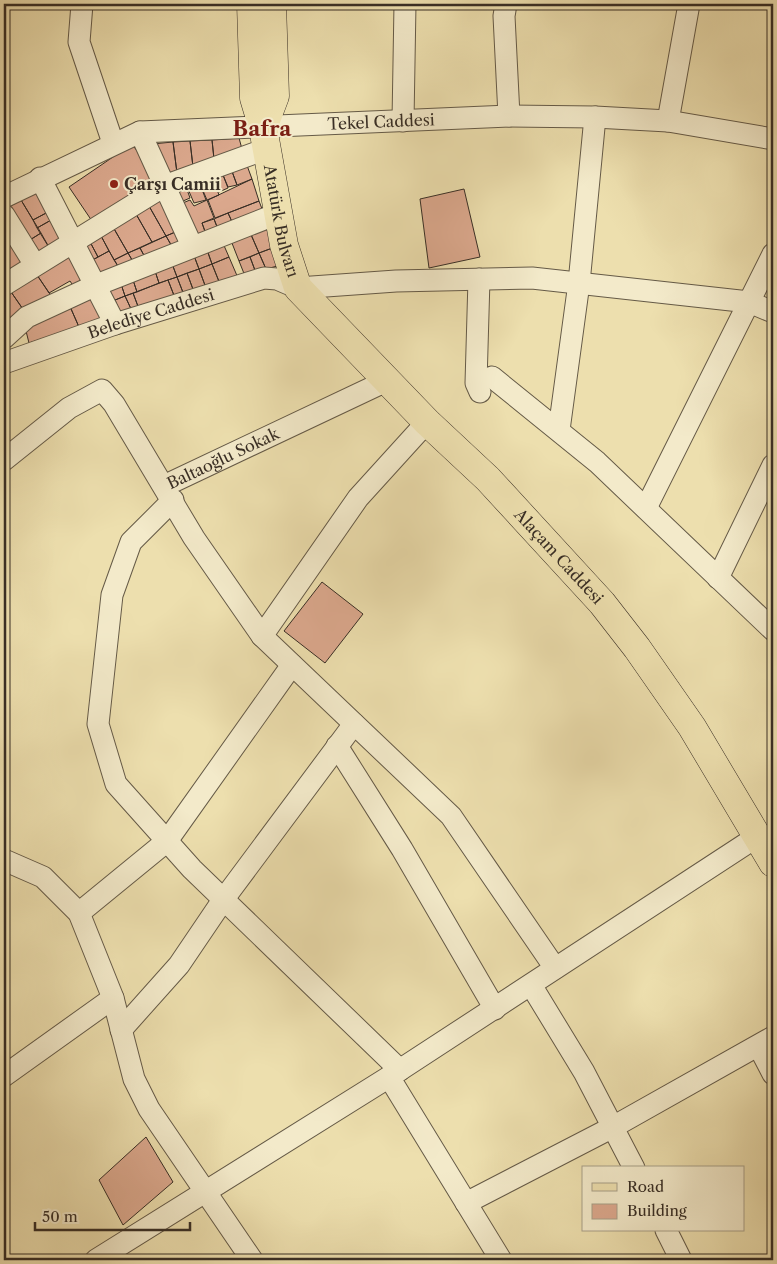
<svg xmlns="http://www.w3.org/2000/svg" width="777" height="1264" font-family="'Libre Caslon Text',serif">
<rect width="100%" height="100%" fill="#eddfae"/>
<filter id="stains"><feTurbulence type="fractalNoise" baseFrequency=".004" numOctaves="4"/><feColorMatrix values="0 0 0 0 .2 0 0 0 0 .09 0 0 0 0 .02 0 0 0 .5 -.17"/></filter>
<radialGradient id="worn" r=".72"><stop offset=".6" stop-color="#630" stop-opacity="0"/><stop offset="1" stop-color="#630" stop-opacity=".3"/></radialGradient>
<!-- building -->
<path fill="#dba88d" stroke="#382e25" d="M239,138l3,11 -28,10 -2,-19z
M212,140l2,19 -21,8 -3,-26z
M190,141l3,26 -16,6 -4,-31z
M173,142l4,31 -13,4 -12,-33z
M132,144l26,36 -64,44 -25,-37z
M245,160l7,19 -15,6 -7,-19z
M230,166l7,19 -9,2 -7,-17z
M221,170l7,18 -9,4 -8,-19z
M211,173l8,22 -12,5 -9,-21z
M198,179l8,21 -12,3 -9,-21z
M252,179l7,22 -44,17 -7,-18z
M184,181l6,17 -14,6 -7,-17z
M464,189l16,68 -51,11 -9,-69z
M36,191l12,21 -15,8 -12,-20z
M165,197l15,33 -14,6 -17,-30z
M21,200l20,33 -16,10 -21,-33z
M190,200l4,6 13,-6 7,18 -12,5 5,14 -12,5 -17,-37z
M259,201l5,13 -30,12 -6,-13z
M149,206l17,30 -14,6 -16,-28z
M48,212l5,7 -16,9 -4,-8z
M228,213l6,13 -15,6 -5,-13z
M136,214l16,28 -24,11 -15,-26z
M53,219l12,21 -15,9 -13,-21z
M214,219l5,13 -12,5 -5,-14z
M4,222l23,40 -23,15z
M267,223l8,24 -16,6 -10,-23z
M113,227l15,26 -14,7 -14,-26z
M180,230l7,14 -13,6 -8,-14z
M249,230l10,23 -20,8 -9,-23z
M41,233l9,16 -16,10 -9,-16z
M100,234l9,17 -11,6 -9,-17z
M166,236l8,14 -27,11 -7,-13z
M89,240l9,17 -11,6 -9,-16z
M222,241l7,16 -17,7 -6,-17z
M206,247l6,17 -13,5 -6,-16z
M275,247l6,18 -15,4 -7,-16z
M140,248l7,13 -12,4 -7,-12z
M71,249l19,35 -14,6 -6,-9 -21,12 -14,-21z
M109,251l12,20 -24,10 -10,-18z
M128,253l7,12 -14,6 -7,-11z
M193,253l6,16 -22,8 -6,-16z
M259,253l7,16 -10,4 -6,-16z
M229,257l9,21 -18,6 -8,-20z
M250,257l6,16 -11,3 -6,-15z
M171,261l6,16 -18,6 -5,-15z
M212,264l8,20 -14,4 -7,-19z
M154,268l5,15 -22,9 -5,-15z
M199,269l7,19 -12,4 -7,-19z
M35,272l17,25 -25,18 -18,-26z
M187,273l7,19 -10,3 -7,-18z
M132,277l5,15 -12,4 -5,-15z
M177,277l7,18 -9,3 -7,-18z
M168,280l7,18 -36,11 -6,-16z
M120,281l5,15 -17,7 -7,-15z
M9,289l18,26 -23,17v-39z
M93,290l13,28 -27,9 -11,-25z
M133,293l6,16 -7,2 -7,-15z
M125,296l7,15 -11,3 -6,-14z
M68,302l11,25 -50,16 -5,-20z
M322,582l41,32 -38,49 -41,-32z
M146,1137l27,45 -50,43 -24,-45z"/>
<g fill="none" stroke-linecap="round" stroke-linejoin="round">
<defs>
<g id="minor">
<path d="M82,4l-3,38 34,101"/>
<path d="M506,4l-2,12 5,100"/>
<path d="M403,121l2,-117"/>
<path d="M668,121l21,-117"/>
<path d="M140,132l52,114"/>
<path d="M40,178l75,146"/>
<path id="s1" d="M4,197l136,-65 369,-16 86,1 73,4 105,18"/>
<path d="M4,215l31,50"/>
<path d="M479,279l-3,104 4,9"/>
<path d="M4,285l160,-99 102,-37"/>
<path d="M4,338l23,-21 67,-31 183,-72"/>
<path id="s2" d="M4,363l111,-39 149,-46 13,1 21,9 98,-7 136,-3 217,24 24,10"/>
<path d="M492,377l105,85 176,168"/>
<path d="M559,430l20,-147 16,-166"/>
<path d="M4,460l65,-52 33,-18 12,14 80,134 68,98 189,180 104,152"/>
<path id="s3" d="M164,486l222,-105"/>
<path d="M173,500l-42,42 -19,53 -14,129 18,60 76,85 208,201"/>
<path d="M646,508l127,-254"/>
<path d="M718,578l55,-113"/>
<path d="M262,636l96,-138 69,-76"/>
<path d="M337,746l65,103 93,160"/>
<path d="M4,860l39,17 36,36 34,85 21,81 15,30 103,151"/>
<path d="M79,913l88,-72 125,-176"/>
<path d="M531,985l53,87 50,96"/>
<path d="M121,1030l58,-65 44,-65 131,-176"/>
<path d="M759,1047l14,27"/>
<path d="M4,1076l109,-78"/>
<path d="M389,1077l112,183"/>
<path d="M466,1203l147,-76 160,-90"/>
<path d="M666,1230l15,30"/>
<path d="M96,1260l293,-183 369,-241"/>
</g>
<g id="major">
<path id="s4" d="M251,4l3,94 9,30 21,117 14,43 129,134 61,57 114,124 35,45 55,79 81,136"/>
<path d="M263,128l12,-32 -3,-92"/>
</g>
</defs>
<!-- minor casing -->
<use href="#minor" stroke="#655a47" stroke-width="23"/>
<!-- major casing -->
<use href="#major" stroke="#382e25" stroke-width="29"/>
<!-- minor -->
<use href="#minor" stroke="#f3eaca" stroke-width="21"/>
<!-- major -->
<use href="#major" stroke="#eddfae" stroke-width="28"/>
</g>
<!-- markers -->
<circle fill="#8f2418" stroke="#f3eaca" stroke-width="2" cx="114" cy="184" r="5"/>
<g text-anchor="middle" stroke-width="4" stroke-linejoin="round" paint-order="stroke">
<!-- street labels -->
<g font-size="16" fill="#382e25" stroke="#f3eaca">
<text dy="6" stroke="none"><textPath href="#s1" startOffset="392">Tekel Caddesi</textPath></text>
<text dy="6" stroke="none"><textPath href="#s4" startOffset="220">Atatürk Bulvarı</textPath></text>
<text dy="6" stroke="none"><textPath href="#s2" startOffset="155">Belediye Caddesi</textPath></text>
<text dy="6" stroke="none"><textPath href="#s3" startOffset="65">Baltaoğlu Sokak</textPath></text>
<text dy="6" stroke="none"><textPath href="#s4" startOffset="664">Alaçam Caddesi</textPath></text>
</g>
<!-- poi labels -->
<g font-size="16" font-weight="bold" fill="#382e25" stroke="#f3eaca" text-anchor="start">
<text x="124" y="190">Çarşı Camii</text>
</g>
<!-- district labels -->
<g font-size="21" font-weight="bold" fill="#7a1f14" stroke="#f3eaca">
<text x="262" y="136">Bafra</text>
</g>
</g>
<!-- margin -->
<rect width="777" height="1264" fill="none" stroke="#eddfae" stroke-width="20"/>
<rect x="5" y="5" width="767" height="1254" fill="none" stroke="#382e25" stroke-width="2.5"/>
<rect x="10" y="10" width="757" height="1244" fill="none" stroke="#382e25"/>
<!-- legend -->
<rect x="582" y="1166" width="162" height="65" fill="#f3eaca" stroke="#a89f88"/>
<rect x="592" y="1183" width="25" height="8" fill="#eddfae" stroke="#a89f88"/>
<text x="627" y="1192" font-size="15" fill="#382e25">Road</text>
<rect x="592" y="1204" width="25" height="15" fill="#dba88d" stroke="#a89f88"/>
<text x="627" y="1216" font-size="15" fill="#382e25">Building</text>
<!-- scale -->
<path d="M35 1222v8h155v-8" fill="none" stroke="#382e25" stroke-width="2.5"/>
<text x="42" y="1222" font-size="15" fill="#382e25" stroke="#f3eaca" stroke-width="4" paint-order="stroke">50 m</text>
<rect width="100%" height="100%" filter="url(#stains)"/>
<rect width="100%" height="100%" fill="url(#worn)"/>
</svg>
